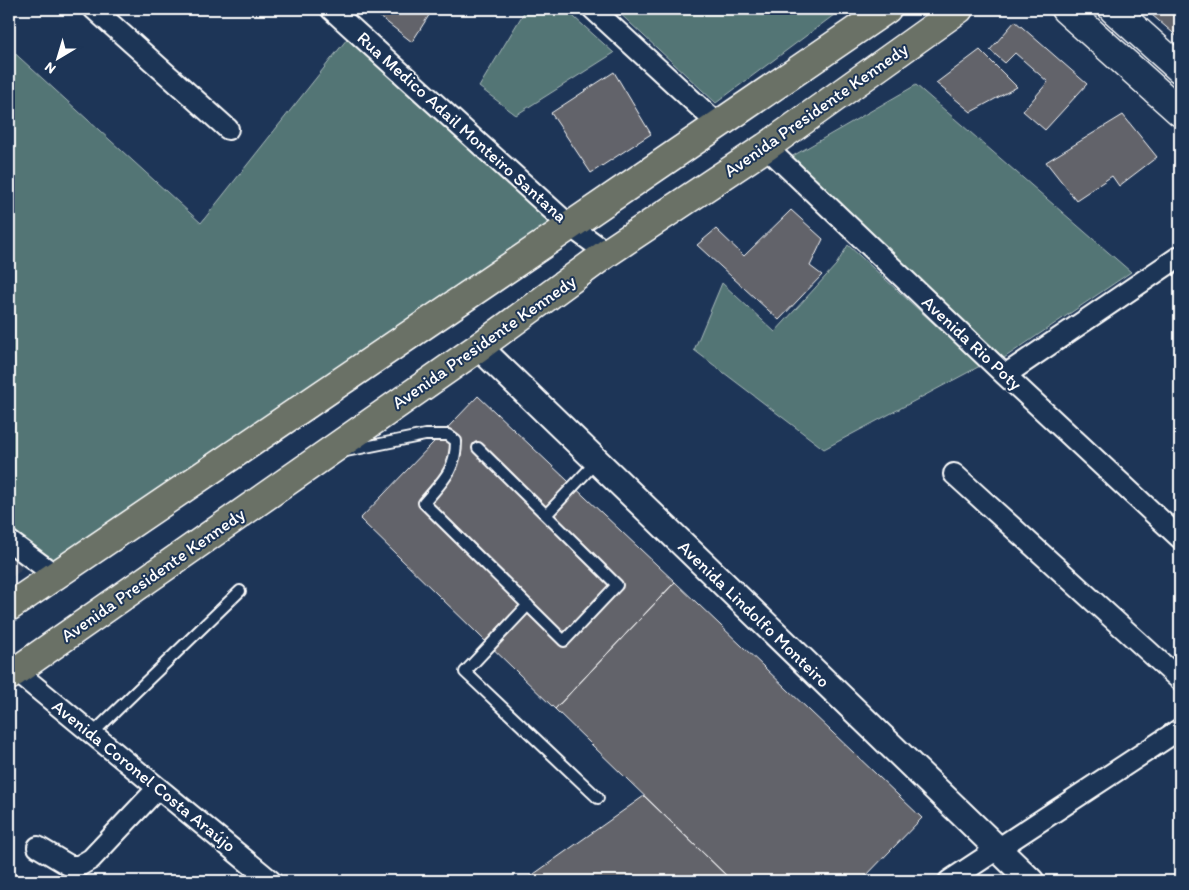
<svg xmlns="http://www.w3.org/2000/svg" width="1189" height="890" font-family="Itim,sans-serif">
<rect width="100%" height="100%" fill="#1d3557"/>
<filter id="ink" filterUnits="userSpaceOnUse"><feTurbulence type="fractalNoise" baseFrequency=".02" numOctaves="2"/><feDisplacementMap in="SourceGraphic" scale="10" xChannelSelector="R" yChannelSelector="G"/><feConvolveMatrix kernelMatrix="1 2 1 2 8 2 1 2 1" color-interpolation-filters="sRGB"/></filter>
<g filter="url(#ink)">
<!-- built -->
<path fill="#32435d" d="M9,550l12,10 2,5 -4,7 -10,7z"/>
<!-- green -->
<path fill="#537575" stroke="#a9baba" d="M526,9h39l49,44 -98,62 -37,-28z
M615,9h218l5,3 -122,91z
M347,39l223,187 -515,349 -46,-34v-493l192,175z
M916,85l215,187 -127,86 -213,-201z
M848,245l132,121 -156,83 -130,-99 28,-67 53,49 61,-67z"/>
<!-- building -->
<path fill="#62636b" stroke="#fff" d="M370,9h63l-21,33z
M1145,9h35v30z
M1015,21l72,63 -42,46 -22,-19 25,-29 -33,-29 -10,10 -15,-13z
M980,50l37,37 -46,25 -35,-29z
M614,72l37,62 -60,39 -40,-60z
M1123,115l34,42 -38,29 -7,-10 -36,24 -30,-38z
M791,210l32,29 -13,27 12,9 -43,45 -82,-75 19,-16 28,27z
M478,396l197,186 -120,127 -195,-190z
M675,582l247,236 -61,63h-129l-177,-172z
M644,796l88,85h-208z"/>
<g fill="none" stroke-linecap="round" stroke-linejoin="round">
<defs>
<path id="service" d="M854,9l12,13
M346,451l79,-16h23l8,6c0,30 -14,40 -32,62l140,138 53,-56 -139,-137
M546,515l51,-54
M528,605l-63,67 133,126
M92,734l148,-143"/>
<path id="minor" d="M94,9l134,120
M331,9l239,217 37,27
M593,9l125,115
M766,147l239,228 175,163
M1005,375l175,-119
M954,474l226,206
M9,541l46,34
M16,671l255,210
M38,847l32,19h9l12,-7 67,-71
M949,881l231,-152"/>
<path id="tertiary" d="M479,347l552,534"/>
<path id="secondary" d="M1065,9l115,103
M1113,9l67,60"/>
<path id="primary" d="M9,607l561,-381 317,-217
M9,676l470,-329 128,-94 159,-106 193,-138"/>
</defs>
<!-- service casing -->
<use href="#service" stroke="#fff" stroke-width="14"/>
<!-- minor casing -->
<use href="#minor" stroke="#fff" stroke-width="24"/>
<!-- tertiary casing -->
<use href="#tertiary" stroke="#fff" stroke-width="29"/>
<!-- secondary casing -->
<use href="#secondary" stroke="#fff" stroke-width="31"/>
<!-- primary casing -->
<use href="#primary" stroke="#fff" stroke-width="31"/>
<!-- service -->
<use href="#service" stroke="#1d3557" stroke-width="10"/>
<!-- minor -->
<use href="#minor" stroke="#1d3557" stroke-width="20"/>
<!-- tertiary -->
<use href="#tertiary" stroke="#1d3557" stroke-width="25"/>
<!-- secondary -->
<use href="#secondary" stroke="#1d3557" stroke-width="28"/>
<!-- primary -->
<use href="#primary" stroke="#6a7166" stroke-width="28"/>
</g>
</g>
<g text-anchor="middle" stroke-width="4" stroke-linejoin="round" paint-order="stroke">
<!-- street labels -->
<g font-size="18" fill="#fff" stroke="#1d3557">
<text transform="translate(816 110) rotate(-35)" y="6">Avenida Presidente Kennedy</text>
<text transform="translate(462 127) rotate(42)" y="6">Rua Medico Adail Monteiro Santana</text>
<text transform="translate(484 342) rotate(-35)" y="6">Avenida Presidente Kennedy</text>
<text transform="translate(972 343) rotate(43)" y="6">Avenida Rio Poty</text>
<text transform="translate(153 575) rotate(-35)" y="6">Avenida Presidente Kennedy</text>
<text transform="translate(754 614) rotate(44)" y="6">Avenida Lindolfo Monteiro</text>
<text transform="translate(144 776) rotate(39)" y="6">Avenida Coronel Costa Araújo</text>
</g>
</g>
<!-- margin -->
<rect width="1189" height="890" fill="none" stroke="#1d3557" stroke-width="30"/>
<rect x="15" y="15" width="1159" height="860" fill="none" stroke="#fff" stroke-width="2" filter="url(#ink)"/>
<!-- north arrow -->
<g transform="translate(58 58) rotate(218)" stroke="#1d3557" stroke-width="4" paint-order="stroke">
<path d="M0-4L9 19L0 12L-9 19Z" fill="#ffffff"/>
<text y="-8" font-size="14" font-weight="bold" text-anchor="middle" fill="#ffffff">N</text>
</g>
</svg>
